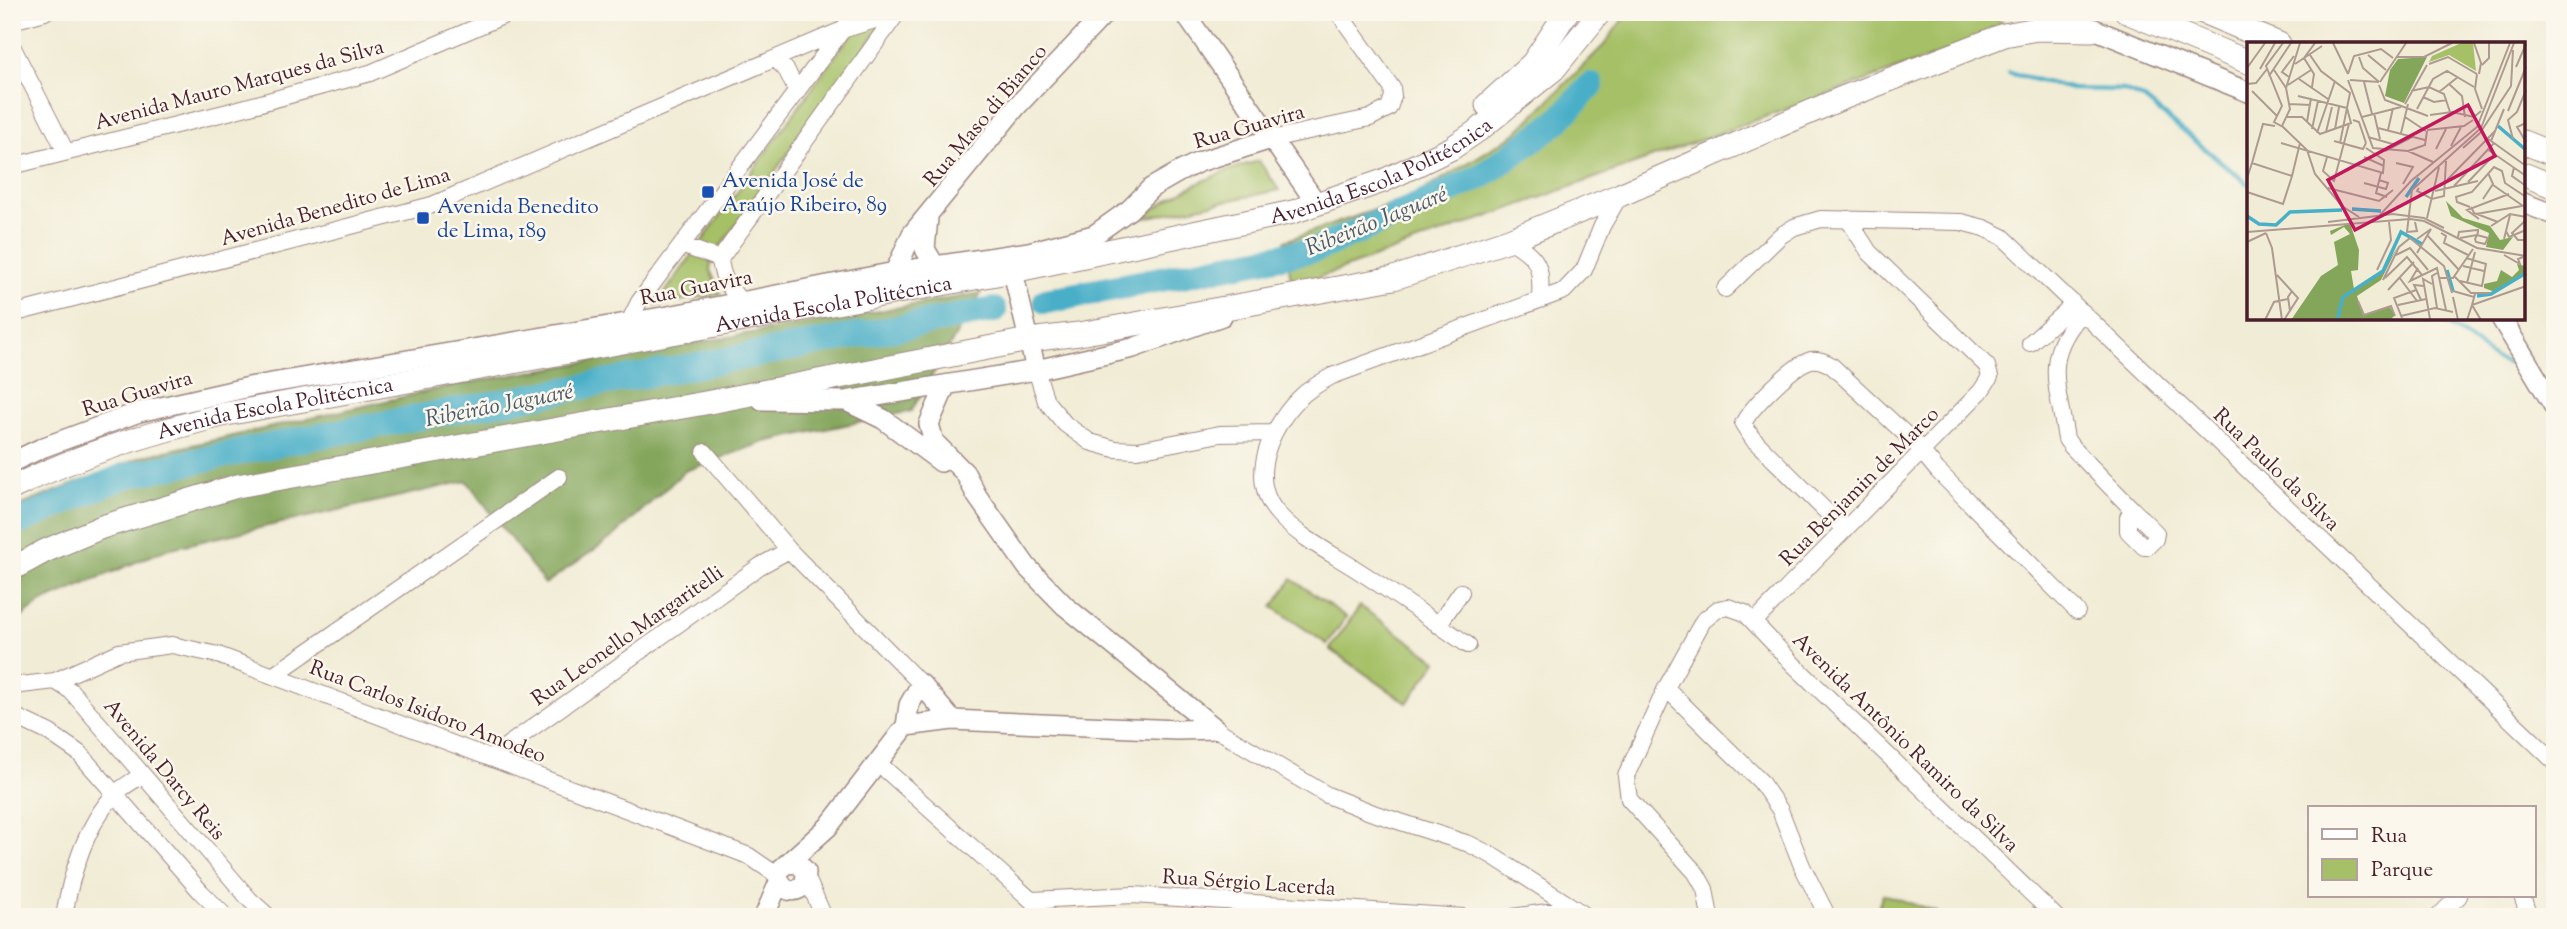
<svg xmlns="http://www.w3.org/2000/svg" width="2567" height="929" font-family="'Sorts Mill Goudy',serif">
<rect width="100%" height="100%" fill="#fbf7ec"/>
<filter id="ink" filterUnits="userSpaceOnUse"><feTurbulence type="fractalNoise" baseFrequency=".0143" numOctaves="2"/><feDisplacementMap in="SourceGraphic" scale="14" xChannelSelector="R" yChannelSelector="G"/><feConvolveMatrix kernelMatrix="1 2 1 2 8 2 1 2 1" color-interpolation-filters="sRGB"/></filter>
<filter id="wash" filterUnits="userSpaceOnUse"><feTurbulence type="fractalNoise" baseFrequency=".00686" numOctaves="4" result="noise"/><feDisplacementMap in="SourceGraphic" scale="28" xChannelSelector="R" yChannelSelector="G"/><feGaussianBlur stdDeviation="1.57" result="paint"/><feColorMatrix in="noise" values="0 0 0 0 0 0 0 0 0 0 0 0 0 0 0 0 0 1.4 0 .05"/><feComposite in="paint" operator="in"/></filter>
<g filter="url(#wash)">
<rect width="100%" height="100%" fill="#f1ecd5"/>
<!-- green -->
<path fill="#a5c066" stroke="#787048" stroke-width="2" d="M867,12h24l-179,246 -2,12 11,24 -65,11z
M1628,12h356l28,16 -720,259 -7,-46 129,-45 101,-62 89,-89z
M1259,161l20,29 -135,28c25,-24 81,-49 115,-57z
M1292,579l54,38 -19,27 -54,-37z
M1360,606l77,55 -30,42 -77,-54z
M1883,894l54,18 -1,5h-61z"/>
<!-- forest -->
<path fill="#84a65b" stroke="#676243" stroke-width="2" d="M981,293l-70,118 -147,31 -79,29 -71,65 -69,48 -78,-103 -300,68 -125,53 -30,22v-115l132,-53 316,-72z"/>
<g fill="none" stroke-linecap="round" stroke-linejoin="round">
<!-- stream -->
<path stroke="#48afc8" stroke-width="4.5" d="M2009,73l63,16 51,1 20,8 105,86
M2439,318l56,40 12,5"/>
<!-- river -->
<path stroke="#48afc8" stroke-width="26" d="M1046,301l271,-52 121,-52 47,-23 73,-53 33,-36
M12,525l112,-49 189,-39 681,-127"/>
</g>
</g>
<g filter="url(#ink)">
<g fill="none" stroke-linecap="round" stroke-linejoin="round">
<defs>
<path id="minor" d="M12,21l33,-9
M12,46l54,106
M776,59l11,12 10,21
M1271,139l99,-21 19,-10 4,-12 -1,-8 -54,-76
M12,166l216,-54 142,-39 142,-61
M1509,240c30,17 33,26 31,60
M684,246l36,13
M1725,289l55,-53 14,-9 27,-8 140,3 23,6 19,9 552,525
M741,301c-13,-14 -19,-23 -21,-42l178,-247
M2083,312c-42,45 -25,73 -17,127l5,7 61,63 -4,8v14l16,16h3l8,-8 1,-6 -24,-24
M12,314l420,-109 410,-175 56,-17
M629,322l10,-20 217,-290
M2030,343l36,-32 6,-9
M1036,370l10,31 19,23 25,18 25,7 23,1 82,-16 53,-1
M705,452l84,98 132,134
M1845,530l-92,-91 -10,-15c7,-16 51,-60 68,-64 8,-1 15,2 21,6l83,77 22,27 140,141
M1754,622l227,-231 9,-14 -3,-11 -118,-114 -21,-33
M1438,625l23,-33
M1468,645c-35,-24 -70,-49 -106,-72 -27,-18 -61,-34 -83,-58 -35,-37 -6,-94 26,-122 8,-6 18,-12 27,-17l232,-85 20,-21 18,-44 18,-31
M274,675l285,-198
M55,681l64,-29 53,-7 46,10 531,201 29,20
M13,686l42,-5 16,10 179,209 19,17
M1666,688l94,93 20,29 22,56 26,51
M12,715l38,18 29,20 122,139 25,25
M1216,729l111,66 46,18 96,31 22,11 97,62
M491,757l269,-191 29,-16
M877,762l173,155
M806,876l18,41
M2522,896l7,21
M1032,900l101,-5 330,22
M64,917c6,-40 22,-93 51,-123 7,-7 18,-13 27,-19
M1513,917l61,-9
M1710,917l-5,-28 -9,-16 -67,-74 -3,-23 40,-88 37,-67 15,-12 10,-2 17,6 49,52 262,252
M2438,917l21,-21"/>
<path id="major" d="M1184,12l133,192
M2052,12l196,80
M2523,203l32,12
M928,218l-3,31 10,17
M1010,259l26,111
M895,272l17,-38 104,-127 90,-95
M2501,318l54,90
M945,387l-16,37 5,18 31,31 12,23 50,71 38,39 151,123
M762,400l84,1 190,-31 97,-22 89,-32
M846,401l37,18 58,43
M12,462l32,-15 95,-35 115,-26 414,-70 227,-44 134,-20 65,-17 35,-25 22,-22 28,-16 20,-10 72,-23
M906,726l46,-6
M789,863l10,1 7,8 -1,12c-7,8 -15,9 -23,2l-4,-10 2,-6 48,-43 78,-101 3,-21 12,-21 31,36 225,10 39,-1
M764,917l15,-35"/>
<g id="highway">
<path d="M2127,12l121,50"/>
<path d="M2203,12l76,32"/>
<path d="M1487,105l46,-42 34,-51"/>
<path d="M2523,142l32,13"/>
<path d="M2523,174l32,13"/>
<path id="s1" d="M12,488c70,-35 139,-55 214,-74l787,-143 280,-59 90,-31 69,-33 28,-19 74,-60 46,-57"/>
<path d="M12,569l33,-18 57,-24 135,-41 468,-83 324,-63 50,-6 315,-56 115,-38 111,-45 220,-96 164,-64 33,-6 55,1"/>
</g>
</defs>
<!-- minor casing -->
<use href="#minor" stroke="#9e8680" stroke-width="18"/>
<!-- major casing -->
<use href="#major" stroke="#9e8680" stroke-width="22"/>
<!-- highway casing -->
<use href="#highway" stroke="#9e8680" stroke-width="25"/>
<!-- minor -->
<use href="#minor" stroke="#fff" stroke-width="16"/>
<!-- major -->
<use href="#major" stroke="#fff" stroke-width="19"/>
<!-- highway -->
<use href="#highway" stroke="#fff" stroke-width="23"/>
</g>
</g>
<!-- markers -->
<g fill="#1a4fb4" stroke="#fbf7ec" stroke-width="2.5">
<rect x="701" y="185" width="14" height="14" rx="3.5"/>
<rect x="416" y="211" width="14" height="14" rx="3.5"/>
</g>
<g text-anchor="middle" stroke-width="5" stroke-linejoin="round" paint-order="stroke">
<!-- street labels -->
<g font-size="21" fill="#4a1f2b" stroke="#fbf7ec">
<text transform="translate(239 84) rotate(-15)" y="7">Avenida Mauro Marques da Silva</text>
<text transform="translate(985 115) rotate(-50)" y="7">Rua Maso di Bianco</text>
<text transform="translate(1249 126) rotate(-16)" y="7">Rua Guavira</text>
<text dy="7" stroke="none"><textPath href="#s1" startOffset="1410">Avenida Escola Politécnica</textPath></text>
<text transform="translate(335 206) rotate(-16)" y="7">Avenida Benedito de Lima</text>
<text transform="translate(696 287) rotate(-11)" y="7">Rua Guavira</text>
<text dy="7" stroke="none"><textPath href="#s1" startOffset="844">Avenida Escola Politécnica</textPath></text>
<text transform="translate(137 393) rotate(-17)" y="7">Rua Guavira</text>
<text dy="7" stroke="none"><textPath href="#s1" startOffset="276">Avenida Escola Politécnica</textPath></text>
<text transform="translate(2277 469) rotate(44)" y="7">Rua Paulo da Silva</text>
<text transform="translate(1859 486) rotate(-45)" y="7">Rua Benjamin de Marco</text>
<text transform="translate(627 635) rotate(-35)" y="7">Rua Leonello Margaritelli</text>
<text transform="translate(428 711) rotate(21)" y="7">Rua Carlos Isidoro Amodeo</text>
<text transform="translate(1906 742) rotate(44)" y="7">Avenida Antônio Ramiro da Silva</text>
<text transform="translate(165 769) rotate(50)" y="7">Avenida Darcy Reis</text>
<text transform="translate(1249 882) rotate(4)" y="7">Rua Sérgio Lacerda</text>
</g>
<!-- transit labels -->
<g font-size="21" fill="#164399" stroke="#fbf7ec" text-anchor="start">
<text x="722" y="187">Avenida José de<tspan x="722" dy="24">Araújo Ribeiro, 89</tspan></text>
<text x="437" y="213">Avenida Benedito<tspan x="437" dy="24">de Lima, 189</tspan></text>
</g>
<!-- water labels -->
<g font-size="23" font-style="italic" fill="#49596a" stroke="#fbf7ec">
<text transform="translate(1376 220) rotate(-22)" y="8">Ribeirão Jaguaré</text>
<text transform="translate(499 404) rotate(-11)" y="8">Ribeirão Jaguaré</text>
</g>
</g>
<!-- overview -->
<g transform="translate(2247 42)">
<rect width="278" height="278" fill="#f1ecd5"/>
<path d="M214,1h12l3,28 -27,-16 -20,7 3,-6z" fill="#a5c066"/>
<path d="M180,15l-23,46 -19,-7 5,-26 8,-11zM199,159l17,17 27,8 10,14 13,-3 -10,13 -17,-3 3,-14 -38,-17zM103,181l9,27 -1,20 -7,1 3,18 29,-18 15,-25 -17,34 -24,16 6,19 26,-9 6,9 -5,5h-99l30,-44 17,-11 -4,-23 16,-8 -6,-7 -13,8 -1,-4zM270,222l8,2v8l-30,18 -11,-4v-4l13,-3 4,-11 11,7 7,-7z" fill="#84a65b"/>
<path fill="none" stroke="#48afc8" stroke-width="3.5" d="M251,84l28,24M159,155l13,-19M105,167l29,2M0,174l12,8 17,1 14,-13 52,-2M200,228l6,21M230,254l14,-2 35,-21M90,278l6,-23 40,-26 18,-39 21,12"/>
<path fill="none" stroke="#ae9a91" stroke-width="2" d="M53,1l-14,45 4,21 -8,17 25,24 8,24 27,32 17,11M86,1l15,31M227,1l7,20 -2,11M63,13l11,16 29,22 -10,50M121,13l18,15M112,15l4,11 16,14M150,15h27l28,-14M48,22l27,-18M182,22l19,-7 29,17M235,23l7,-7v-15M269,25l10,-23M0,26l18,-25M13,27l15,-26M27,28l12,18M101,32l6,-18 27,-7 12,9M230,32l-2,15 7,20M22,34l22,-33M42,35l-7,-5 12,-16M52,37l29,20M101,38l25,68 35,3M103,38l29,2M117,40l8,32M133,40l26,-39M0,42l9,-1 11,-14M202,42l13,12 3,21M41,43l23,-15M132,43l6,15 43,16M65,45l2,-13 -10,-16 11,-15M5,49l25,25M164,49l18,-4 15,7 6,18M192,50l19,-15M51,54l49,12M176,55l11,5 13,-2M42,62l22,1M158,62l22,-39M170,67l16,-30 14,-8 27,16M261,69l18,-44M127,71l6,26M183,73l22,-3 22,5 7,-6M40,75h15l18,17 31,-11 -4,-15M115,75l39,-10M158,75l21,14M106,78l6,2 7,21M60,80l4,-24M279,81l-9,4 9,15M36,85l-9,-5 8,-16 -16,-40 17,-23M131,86l47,12M65,87l6,-28M88,87l4,-22M141,88l5,-22M180,88l37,-4 9,-6M79,90l6,-25M70,91l18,-52M154,91l7,-29M121,95l28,8M240,96l39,28M266,97l-5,-19 9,-8 9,-22M87,99l29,8 3,-6M244,99l13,-32M34,101l102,30 1,-13 -18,-12M204,104l10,-19M216,106l17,-15 31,-47 2,-36M189,107l10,-20M240,107l39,27M138,109l27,-14M161,109l17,-6 2,-14M161,109l25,11M80,115l-4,14 11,10 15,-57M117,115l20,9M5,121l11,-39 12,2M149,121l17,4 -10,17M267,125l-2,9 14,10M134,131l-5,20 11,4M0,136l5,-15 40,13 8,-33M200,138l48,-49M221,140l26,-27M117,141l22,6 2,-6 -9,-3M246,143l33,23M207,144l40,-43M81,146l51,13 14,-11M172,146l-2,3 15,8 12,-3 2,-35M188,149l43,-10M0,150l36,12 9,-28M236,157l10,-15 -5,-11M223,165l-13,-5 -1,-5 16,-5 22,-25 8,4 3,12 21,14M224,165l3,6 24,9M229,172l46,-8M133,173l31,-34 66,-54 33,-84M180,176l12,-51M232,177l-12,-9 42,-16M279,178l-14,13 6,7h8M81,180l65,-8 31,4 20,10M168,180l2,9 -10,1 5,-42 69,-62 33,-85M244,184l19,-12 16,3M259,189l3,6 17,-7M0,190l163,-13 14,2 53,27 49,8M19,191l6,15 10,72M194,191l5,3 -2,7 24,12M181,194l31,34M211,195l1,-5 18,-2h1v2l-1,3 -2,4 1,3 9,2 3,-6 -11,-3 -17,3M170,197l14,-10 -14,24M257,197l6,-24M0,200l19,-9M149,213l14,-7 18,22M257,213l16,9 -2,-5 5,-2M216,224l21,5M171,226l-8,13 27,-13 9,42M130,228l14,-30 -2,-18M30,233l21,23 -14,22M152,235l18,24M208,235l16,16h19M138,236l22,-21 15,18M193,236h13l20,-29M136,238l16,-33 11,-9 34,28 8,27M213,239l22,5 4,-22 -20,-6M220,241l8,-31M141,248l26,-28M206,249l21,6M228,252l-3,11 9,15M206,255l5,23M174,258l-7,-15 10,1M111,259l6,14 27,-9 4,10M151,263l28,-6M190,266l-5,-32 5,-3M43,269l-2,-14 4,-6M154,274l34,-8 18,4M155,276l-8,-20 22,-8M183,277l-7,-40 9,5M18,278l9,-18 14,-3M220,278l5,-15 54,-19"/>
<path fill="#c2185b" fill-opacity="0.15" stroke="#c2185b" stroke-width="3.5" d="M221,63l27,51 -140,74 -27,-50z"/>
<rect width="278" height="278" fill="none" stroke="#4a1f2b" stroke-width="3.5"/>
</g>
<!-- margin -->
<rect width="2567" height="929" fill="none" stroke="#fbf7ec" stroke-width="42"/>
<!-- legend -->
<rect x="2308" y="806" width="228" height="91" fill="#fbf7ec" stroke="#b4a19f" stroke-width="2"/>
<rect x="2322" y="829" width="35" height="10" fill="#ffffff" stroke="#b4a19f" stroke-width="2"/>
<text x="2371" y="842" font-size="21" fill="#4a1f2b">Rua</text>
<rect x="2322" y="859" width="35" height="21" fill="#a5c066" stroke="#b4a19f" stroke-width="2"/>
<text x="2371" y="876" font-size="21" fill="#4a1f2b">Parque</text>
</svg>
